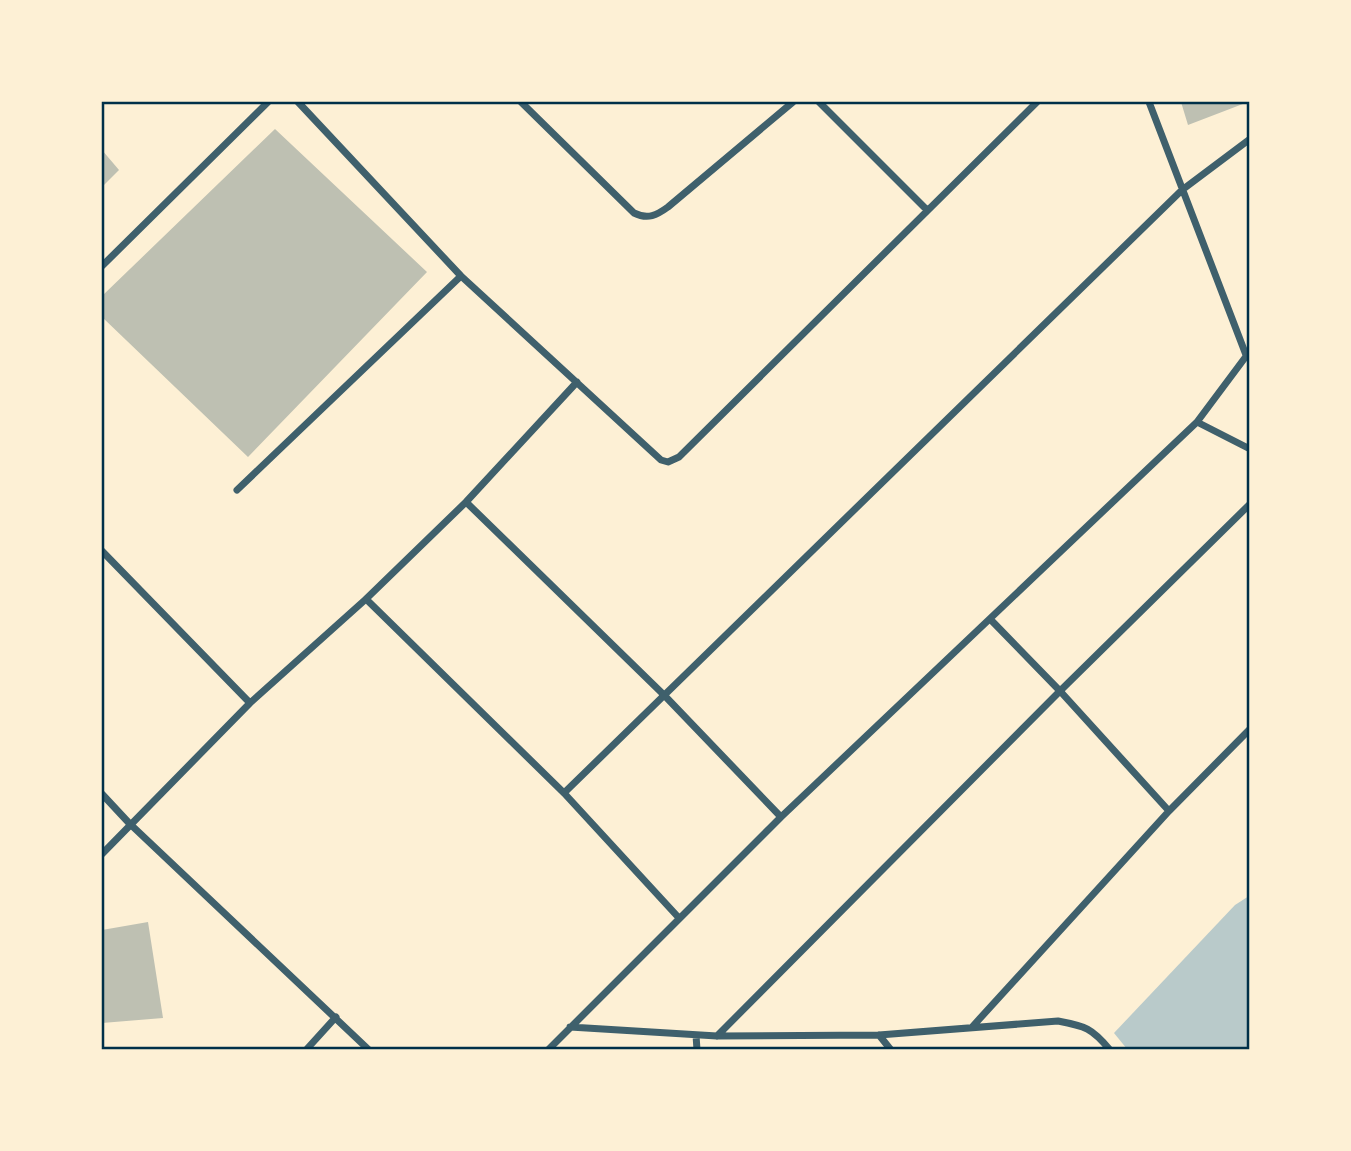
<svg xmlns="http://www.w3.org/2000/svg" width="1351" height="1151" font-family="Commissioner,sans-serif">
<rect width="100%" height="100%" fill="#fdf0d5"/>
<!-- green -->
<path fill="#b9caca" d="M1249,896v153h-122l-13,-16 121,-128z"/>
<!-- building -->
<path fill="#bec0b2" d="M1181,102h67l-60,23z
M275,129l152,143 -179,185 -146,-140v-21z
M102,150l17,20 -17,17z
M148,922l15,96 -61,5v-93z"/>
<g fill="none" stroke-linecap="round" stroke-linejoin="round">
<!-- minor -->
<path stroke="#3f606c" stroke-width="7" d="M298,102l163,174 200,184 7,2 11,-5 358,-355
M521,102l113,111c14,7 23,2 34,-6l125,-105
M819,102l108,108
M1149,102l97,253
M102,266l166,-164
M1197,422l53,27
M237,490l224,-214
M466,502l198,193 117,122
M102,551l148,152
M366,599l198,194 115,125
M991,620l69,71 109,120
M564,793l618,-603 68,-51
M102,794l27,29 240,227
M102,854l148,-151 116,-104 100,-97 111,-120
M973,1026l196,-215 81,-82
M570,1027l147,9 162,-1 179,-14c27,5 34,7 52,29
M696,1035l1,15
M879,1035l12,15
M717,1036l343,-345 190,-187
M306,1050l30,-33
M548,1050l233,-233 416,-395 53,-71"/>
</g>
<!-- border -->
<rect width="1351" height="1151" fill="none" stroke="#fdf0d5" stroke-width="206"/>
<rect x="103" y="103" width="1145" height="945" fill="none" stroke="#003049" stroke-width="2.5"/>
</svg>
